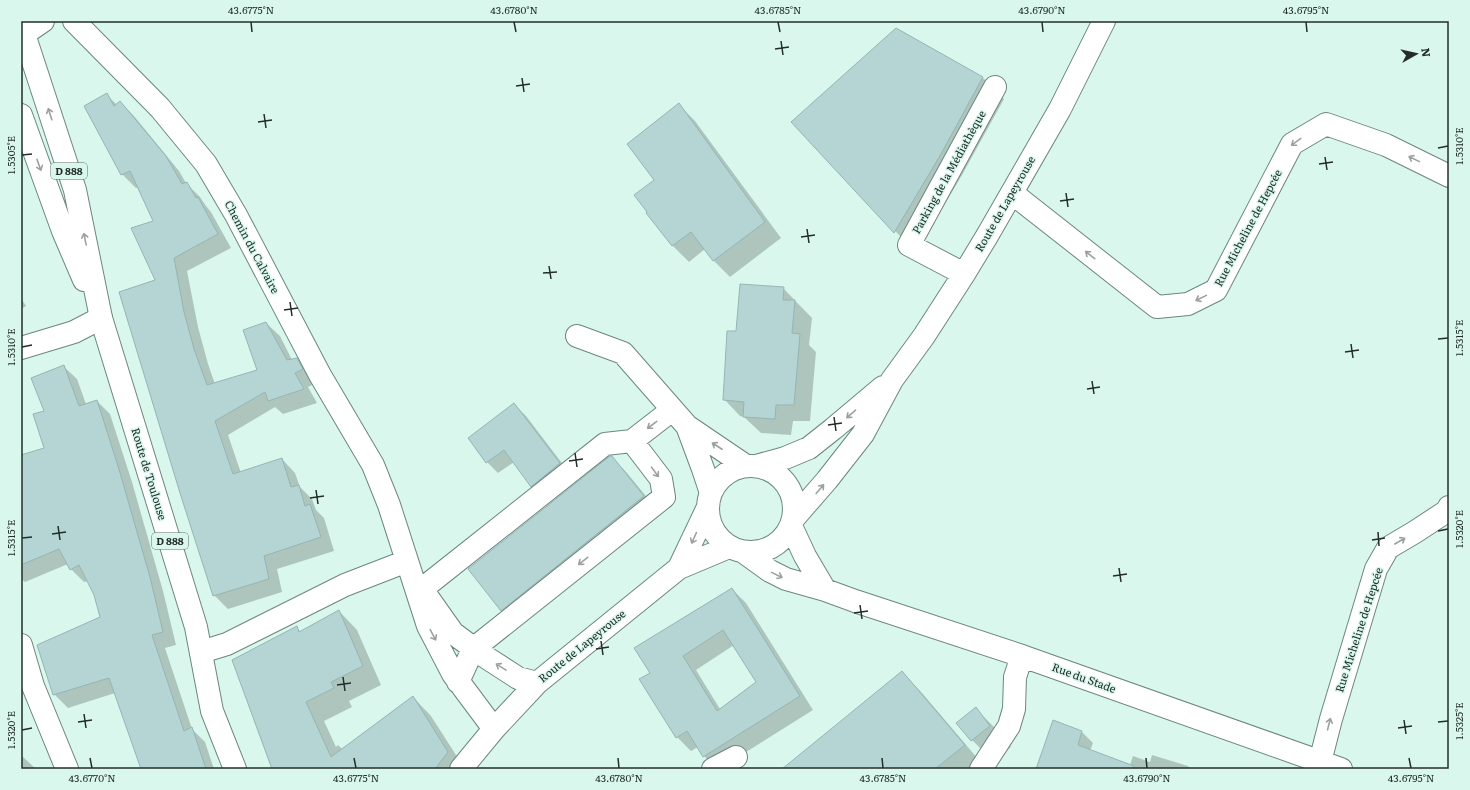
<svg xmlns="http://www.w3.org/2000/svg" width="1470" height="790" font-family="Literata,serif">
<rect width="100%" height="100%" fill="#d9f7ed"/>
<!-- shadow -->
<path fill="#0003" fill-rule="evenodd" d="M896,29l87,49 21,21 -42,76 -46,78 -123,-130z
M107,95l10,10 3,-3 14,14 45,55 7,12 14,14 6,9 5,6 20,36 -44,23 11,56 10,37 7,20 44,-13 7,-48 14,13 12,24 5,-1 13,14 6,10 -8,4 9,16 -34,11 -8,-7 -47,28 13,38 41,-14 13,14 5,14 12,12 4,11 8,8 10,33 -57,18 5,23 -54,17 -14,-14 -58,-314 -1,-59 -17,-35 -2,1 -14,-14z
M679,105l16,16 86,117 -51,39 -16,-16 -9,-12 -16,13 -16,-16 -26,-33 8,-33z
M783,288l29,30 -3,27 7,7 -6,69h-17l-2,14 -30,-2 -17,-16 -4,-1 -16,-17 13,-67z
M21,298l5,8 -5,3z
M63,366l14,13 9,25 11,-3 13,13 22,68 31,109 13,54 -11,3 27,81 13,13 9,27h-72l-27,-76 -47,15 -14,-14 48,-76 -7,-24 -7,-13 -4,1 -13,-13 -3,-5 -43,18 -4,-3v-123l24,-8v-36z
M514,404l12,12 45,59 -28,23 -11,-12 -18,-24 -16,11 -11,-11z
M612,457l15,16 32,39 -141,113 -16,-15z
M732,589l14,14 67,107 -94,59h-2l-13,-13 -6,-9 -7,4 -14,-14 -36,-58 10,-6zM734,645l23,37 -37,27 -24,-39z
M339,611l18,19 24,55 -32,16 3,6 -28,14 12,26 2,-2 4,4 71,-52 18,19 34,53h-191l22,-142 5,5z
M902,672l20,21 62,73 -4,3h-196z
M976,709l21,21 14,17 -18,14 -21,-21z
M1082,732l11,11 -3,8 40,14 3,-9 17,6 2,-7 36,11 3,3h-154z
M21,757h2l13,12h-15z"/>
<!-- building -->
<path fill="#b5d5d4" stroke="#95b5b4" fill-rule="evenodd" d="M896,28l87,49 -42,77 -47,79 -103,-111z
M107,93l7,13 6,-5 46,55 16,28 5,-2 9,16 2,-1 20,37 -44,24 10,54 10,37 13,36 50,-15 -14,-40 23,-8 21,38 10,-2 6,11 -8,4 9,16 -36,12 -3,-9 -50,29 18,53 49,-16 9,29 8,-2 6,21 5,-2 11,33 -57,19 5,23 -56,17 -33,-103 -61,-201 36,-12 -24,-52 22,-7 -23,-50 -9,4 -37,-69z
M679,103l86,119 -52,39 -22,-29 -19,14 -26,-33 1,-1 -13,-17 20,-15 -27,-36z
M740,284l44,3 -1,13h12l-3,33 8,1 -6,71h-18l-1,14 -32,-2 1,-15 -21,-2 4,-69h9z
M64,365l15,41 18,-6 21,66 32,111 13,55 -11,3 32,96 8,-4 14,42h-65l-32,-91 -56,17 -16,-50 63,-28 -6,-22 -15,-30 -9,5 -11,-21 -38,16v-110l23,-7 -11,-34 11,-3 -13,-33z
M514,403l46,60 -29,24 -27,-37 -18,13 -18,-25z
M610,456h2l32,40 -143,115 -33,-42z
M732,588l68,108 -97,61 -16,-26 -11,7 -37,-59 11,-6 -16,-25zM723,630l33,52 -39,29 -34,-55z
M339,610l24,56 -32,16 3,6 -28,14 25,55 82,-61 35,56 -13,17h-163l-40,-109 65,-34 2,6z
M902,671l63,74 -30,24h-153z
M976,707l14,19 -19,15 -15,-18z
M1053,720l29,11 -4,14 56,21v3h-98z"/>
<g fill="none" stroke-linecap="round" stroke-linejoin="round">
<defs>
<path id="minor" d="M74,21l86,87 46,56 30,51 84,160 53,90 16,40 39,121 25,48 41,55
M21,34h3l19,-13
M1012,193l145,114 31,-3 28,-14 76,-146 34,-20 60,21 63,31
M964,274l-55,-29 86,-158
M577,336l46,17 64,73 59,40
M21,348l53,-16 27,-14
M687,426l16,43 8,24
M708 509a43 43 0 1 1 86 0a43 43 0 1 1-86 0Z
M756,466l29,-8 24,-10 24,-19 50,-42
M794,518l33,-38 36,-46 29,-54 32,-44 40,-62 23,-38 73,-127 44,-88
M791,526l14,30 20,34
M745,553l25,18 16,8 39,11 30,11 167,55 319,113
M679,568l29,-61
M422,589l183,-145 27,-3 40,-31
M424,592l29,41 31,23 34,22 19,5
M21,645l12,41 34,83
M201,652l26,-8 118,-59 62,-24
M458,682l15,-33 191,-152 -3,-18 -29,-38
M1320,762l11,-43 45,-150 12,-21 27,-16 32,-21 2,-4
M461,769l33,-40 43,-46 142,-115 50,-21
M713,769l23,-12
M981,769l28,-43 5,-17 1,-32 7,-21"/>
<path id="major" d="M21,28l3,6 51,156 26,128 95,309 16,84 23,58
M21,115l42,116 21,49"/>
</defs>
<!-- minor casing -->
<use href="#minor" stroke="#6c877e" stroke-width="24"/>
<!-- major casing -->
<use href="#major" stroke="#6c877e" stroke-width="24"/>
<!-- minor -->
<use href="#minor" stroke="#fff" stroke-width="22"/>
<!-- major -->
<use href="#major" stroke="#fff" stroke-width="22"/>
</g>
<!-- one-way arrows -->
<defs><path id="oneway-shaft" d="M-6 0H5M1.5-3L5.5 0L1.5 3" fill="none" stroke-width="1.6" stroke-linecap="round" stroke-linejoin="round"/></defs>
<g stroke="#9ca19f">
<use href="#oneway-shaft" transform="translate(50 114) rotate(-108)"/>
<use href="#oneway-shaft" transform="translate(1296 142) rotate(144)"/>
<use href="#oneway-shaft" transform="translate(1414 159) rotate(-154)"/>
<use href="#oneway-shaft" transform="translate(39 165) rotate(70)"/>
<use href="#oneway-shaft" transform="translate(85 239) rotate(-101)"/>
<use href="#oneway-shaft" transform="translate(1090 255) rotate(-142)"/>
<use href="#oneway-shaft" transform="translate(1201 298) rotate(154)"/>
<use href="#oneway-shaft" transform="translate(851 414) rotate(139)"/>
<use href="#oneway-shaft" transform="translate(652 425) rotate(143)"/>
<use href="#oneway-shaft" transform="translate(717 446) rotate(-147)"/>
<use href="#oneway-shaft" transform="translate(655 472) rotate(54)"/>
<use href="#oneway-shaft" transform="translate(820 489) rotate(-50)"/>
<use href="#oneway-shaft" transform="translate(694 538) rotate(114)"/>
<use href="#oneway-shaft" transform="translate(1400 541) rotate(-30)"/>
<use href="#oneway-shaft" transform="translate(583 561) rotate(142)"/>
<use href="#oneway-shaft" transform="translate(777 575) rotate(26)"/>
<use href="#oneway-shaft" transform="translate(433 635) rotate(62)"/>
<use href="#oneway-shaft" transform="translate(501 667) rotate(-148)"/>
<use href="#oneway-shaft" transform="translate(1329 724) rotate(-76)"/>
</g>
<!-- ticks -->
<path fill="none" stroke="#232e2a" stroke-width="1.5" d="M251,22l1,10M514,22l2,10M778,22l2,10M1042,22l1,10M1306,22l1,10M781,41l2,14M775,49l14,-2M522,78l2,14M516,86l14,-2M264,114l2,14M258,122l14,-2M1438,148l10,-2M22,155l10,-1M1325,157l2,13M1319,164l14,-2M1066,193l2,14M1060,201l14,-2M807,229l2,14M801,237l14,-2M549,266l2,13M543,273l14,-1M290,302l2,14M284,310l14,-2M1438,339l10,-1M1351,344l2,14M22,347l10,-2M1345,352l14,-2M1092,381l2,13M1087,389l13,-2M834,417l2,14M828,425l14,-2M575,453l2,14M569,461l14,-2M316,490l2,14M310,498l14,-2M58,526l2,14M1438,531l10,-2M1378,532l1,14M52,534l14,-2M22,538l10,-1M1372,540l13,-2M1119,568l2,14M1113,576l14,-2M860,605l2,14M854,613l14,-2M601,641l2,14M596,649l13,-2M343,677l2,14M337,685l14,-2M84,714l2,14M1404,720l2,14M78,722l14,-2M1438,722l10,-1M1398,728l14,-2M22,730l10,-2M90,758l2,10M354,758l2,10M618,758l1,10M882,758l1,10M1146,758l1,10M1409,758l2,10"/>
<g text-anchor="middle" stroke-width="3" stroke-linejoin="round" paint-order="stroke">
<!-- shield labels -->
<g fill="#d9f7ed" stroke="#5a6a64" stroke-width="1">
<rect x="51" y="163" width="36" height="16" rx="3"/>
<rect x="152" y="533" width="36" height="16" rx="3"/>
</g>
<g font-size="10" font-weight="bold" fill="#232e2a">
<text x="69" y="175">D 888</text>
<text x="170" y="545">D 888</text>
</g>
<!-- street labels -->
<g font-size="11" fill="#232e2a" stroke="#d9f7ed">
<text transform="translate(949 172) rotate(-61)" y="4">Parking de la Médiathèque</text>
<text transform="translate(1005 204) rotate(-60)" y="4">Route de Lapeyrouse</text>
<text transform="translate(1248 228) rotate(-62)" y="4">Rue Micheline de Hepcée</text>
<text transform="translate(252 247) rotate(62)" y="4">Chemin du Calvaire</text>
<text transform="translate(149 474) rotate(73)" y="4">Route de Toulouse</text>
<text transform="translate(1359 630) rotate(-72)" y="4">Rue Micheline de Hepcée</text>
<text transform="translate(582 646) rotate(-39)" y="4">Route de Lapeyrouse</text>
<text transform="translate(1084 678) rotate(20)" y="4">Rue du Stade</text>
</g>
</g>
<!-- border -->
<rect width="1470" height="790" fill="none" stroke="#d9f7ed" stroke-width="44"/>
<!-- north arrow -->
<g transform="translate(1416 54) rotate(82)" stroke="#d9f7ed" stroke-width="3" paint-order="stroke">
<path d="M0-3L7 15L0 10L-7 15Z" fill="#232e2a"/>
<text y="-6" font-size="11" font-weight="bold" text-anchor="middle" fill="#232e2a">N</text>
</g>
<rect x="22" y="22" width="1426" height="746" fill="none" stroke="#232e2a" stroke-width="1.5"/>
<g font-size="10" text-anchor="middle" fill="#232e2a">
<text x="251" y="14">43.6775°N</text>
<text x="514" y="14">43.6780°N</text>
<text x="778" y="14">43.6785°N</text>
<text x="1042" y="14">43.6790°N</text>
<text x="1306" y="14">43.6795°N</text>
<text transform="translate(1459 146) rotate(-90)" y="4">1.5310°E</text>
<text transform="translate(11 155) rotate(-90)" y="4">1.5305°E</text>
<text transform="translate(1459 338) rotate(-90)" y="4">1.5315°E</text>
<text transform="translate(11 347) rotate(-90)" y="4">1.5310°E</text>
<text transform="translate(1459 529) rotate(-90)" y="4">1.5320°E</text>
<text transform="translate(11 538) rotate(-90)" y="4">1.5315°E</text>
<text transform="translate(1459 721) rotate(-90)" y="4">1.5325°E</text>
<text transform="translate(11 730) rotate(-90)" y="4">1.5320°E</text>
<text x="92" y="782">43.6770°N</text>
<text x="356" y="782">43.6775°N</text>
<text x="619" y="782">43.6780°N</text>
<text x="883" y="782">43.6785°N</text>
<text x="1147" y="782">43.6790°N</text>
<text x="1411" y="782">43.6795°N</text>
</g>
</svg>
